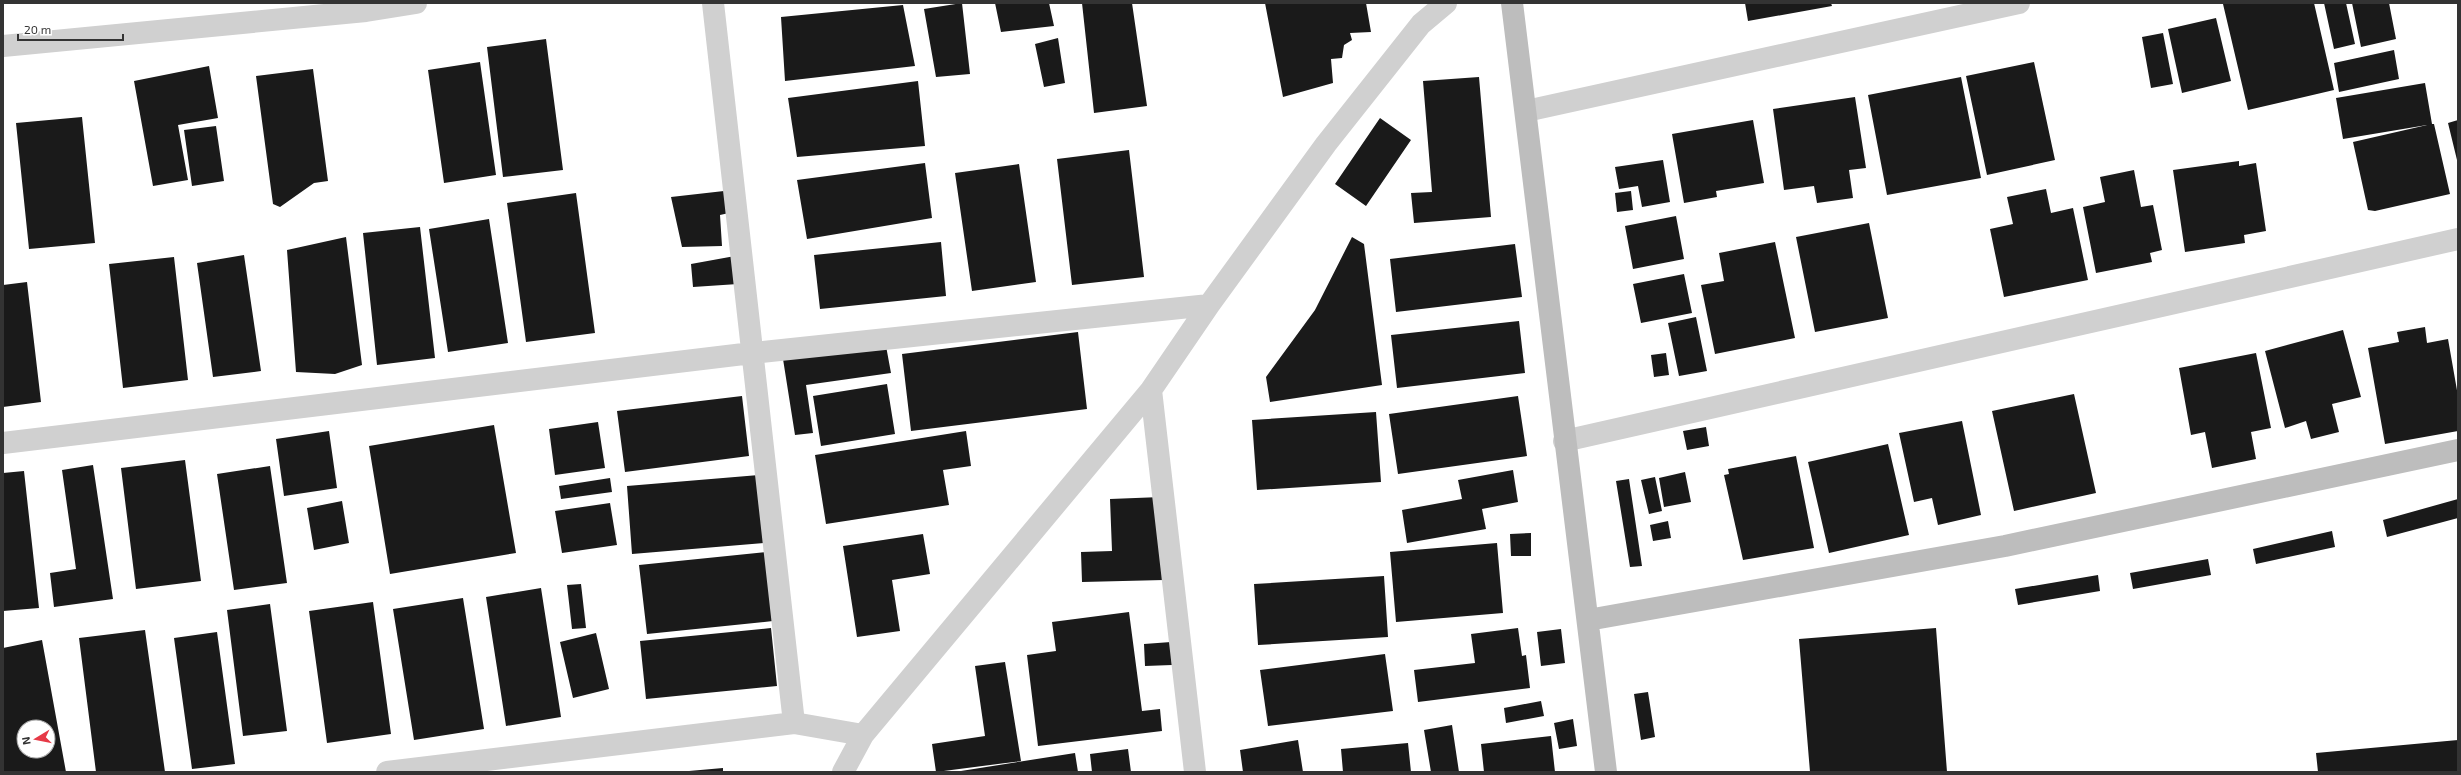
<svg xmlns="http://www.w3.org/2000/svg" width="2461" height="775" font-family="'Exo 2',sans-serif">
<rect width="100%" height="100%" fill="#fff"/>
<!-- building -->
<path fill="#1a1a1a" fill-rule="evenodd" d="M962,3l8,71 -34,3 -12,-68z
M995,3h54l5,23 -53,6z
M1082,3h50l15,103 -53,7z
M1265,3h101l5,29 -21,1 2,7 -8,5 -2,13 -11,1 2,24 -50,14z
M1745,3h86l1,3 -84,15z
M2228,3h86l20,87 -86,20 -25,-106z
M2324,3h22l9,41 -21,5z
M2352,3h37l7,36 -35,8z
M903,5l12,61 -130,15 -4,-64z
M2216,18l15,63 -49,12 -14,-64z
M2163,33l10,51 -22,4 -9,-51z
M1058,38l7,45 -21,4 -9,-43z
M546,39l17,131 -60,7 -16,-130z
M2394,50l5,29 -60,13 -5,-29z
M480,62l16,113 -52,8 -16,-113z
M2034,62l21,98 -68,15 -21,-99z
M209,66l9,52 -40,7 10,55 -35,6 -19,-105z
M313,69l15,112 -14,2 -34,24 -7,-3 -17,-128z
M1479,77l12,140 -77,6 -3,-30 21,-1 -9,-111z
M1961,77l20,101 -94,17 -19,-100z
M918,81l7,65 -128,11 -9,-59z
M2425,83l7,41h2l16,70 -75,17 -7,-1 -15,-68 74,-17 -84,14 -7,-41z
M1855,97l11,71 -17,2 4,28 -36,5 -3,-17 -30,4 -11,-81z
M82,117l13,126 -66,6 -13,-126z
M1380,118l31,22 -45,66 -31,-22z
M1753,120l11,63 -48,8 1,6 -33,6 -12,-69z
M2458,120v40h-1l-9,-37z
M216,126l8,55 -32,5 -8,-56z
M1129,150l15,127 -72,8 -15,-126z
M1663,160l7,42 -28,5 -4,-21 -19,3 -4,-22z
M2239,161v5l17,-3 10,68 -22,4 1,8 -60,9 -12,-82z
M925,163l7,55 -125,21 -10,-59z
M1019,164l17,118 -64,9 -17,-118z
M2134,170l7,37 12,-2 9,45 -12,3 2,9 -56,11 -13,-66 22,-5 -5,-25z
M2046,189l5,24 22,-5 15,72 -84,17 -14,-68 23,-5 -6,-27z
M724,191l5,22 -9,2 2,31 -40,1 -11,-50z
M1631,191l2,19 -16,2 -2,-19z
M576,193l19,140 -69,9 -19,-139z
M1676,216l8,43 -51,10 -8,-43z
M489,219l19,124 -60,9 -19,-123z
M1869,223l19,95 -73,14 -19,-95z
M420,227l15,131 -58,7 -14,-132z
M346,237l16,128 -27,9 -39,-2 -9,-122z
M1352,237l12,7 18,141 -112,17 -4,-25 49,-67z
M941,242l5,54 -126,13 -6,-54z
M1775,242l20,96 -80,16 -14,-69 23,-4 -5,-28z
M1515,244l7,53 -126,15 -6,-53z
M244,255l17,116 -48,6 -16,-114z
M735,256l3,28 -45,3 -2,-23z
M174,257l14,123 -65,8 -14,-124z
M1684,274l8,39 -51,10 -8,-39z
M27,282l14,120 -38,5v-122z
M1696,317l11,54 -28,5 -11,-53z
M1519,321l6,52 -128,15 -6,-53z
M2425,327l2,16 21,-4 10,57v35l-73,13 -17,-96 31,-6 -2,-10z
M2343,330l18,67 -29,7 7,28 -28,7 -5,-18 -21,7 -20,-77z
M1078,332l9,77 -176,22 -9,-77z
M886,346l5,27 -85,12 7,48 -18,2 -12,-76z
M1666,353l3,22 -15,2 -3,-22z
M2256,353l15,75 -20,4 5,27 -44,9 -7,-36 -14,3 -12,-67z
M887,384l8,50 -74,12 -8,-50z
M2074,394l22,99 -82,18 -22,-100z
M742,396l7,60 -124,16 -8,-61z
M1518,396l9,60 -129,18 -9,-60z
M1376,412l5,70 -124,8 -5,-70z
M1962,421l19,94 -43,10 -6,-27 -18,4 -15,-69z
M598,422l7,46 -50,7 -6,-46z
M494,425l22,128 -126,21 -21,-128z
M1706,427l3,19 -22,4 -4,-19z
M329,431l8,57 -53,8 -8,-57z
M966,431l5,35 -28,4 6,35 -123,19 -11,-69z
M1888,444l21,91 -80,18 -21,-91z
M1796,456l18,92 -71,12 -19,-85 5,-1 -1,-5z
M185,460l16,121 -65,8 -15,-121z
M93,465l20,134 -59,8 -4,-34 26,-4 -14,-99z
M270,466l17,117 -53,7 -17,-116z
M1513,470l5,32 -36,7 4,20 -79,14 -5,-33 60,-11 -4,-19z
M24,471l15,137 -36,3v-138z
M1685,472l6,30 -27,5 -5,-29z
M759,475l6,68 -133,11 -5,-68z
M1655,477l7,34 -13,3 -8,-34z
M610,478l2,14 -51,7 -2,-13z
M1629,479l13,87 -12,1 -14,-86z
M1161,497l3,83 -82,2 -1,-30 31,-1 -2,-52z
M2458,499v19l-71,19 -4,-17z
M342,501l7,42 -35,7 -7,-42z
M610,503l7,42 -55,8 -7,-42z
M1668,521l3,17 -18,3 -3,-16z
M2332,531l3,16 -79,17 -3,-15z
M1531,533v23h-20l-1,-22z
M923,534l7,40 -38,6 8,51 -43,6 -14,-91z
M1497,543l6,70 -107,9 -6,-70z
M766,552l7,69 -126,13 -8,-69z
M2208,559l3,16 -78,14 -3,-16z
M2098,575l2,16 -82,14 -3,-16z
M1384,576l4,61 -130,8 -4,-61z
M581,584l5,44 -14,1 -5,-44z
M541,588l20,129 -55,9 -20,-129z
M463,598l21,131 -70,11 -21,-131z
M373,602l18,132 -64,9 -18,-132z
M270,604l17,127 -44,5 -16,-126z
M1129,612l13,99 18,-2 2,22 -124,15 -11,-91 29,-4 -4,-29z
M771,628l6,58 -131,13 -6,-58z
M1518,628l4,28 4,-1 4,33 -112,14 -4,-32 61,-7 -4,-29z
M1936,628l11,144h-137l-11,-133z
M1561,629l4,34 -24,3 -4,-34z
M145,630l20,142h-69l-17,-134z
M217,632l18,132 -43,5 -18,-131z
M596,633l13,56 -36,9 -13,-56z
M42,640l24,132h-63v-124zM24,727h24v24h-24z
M1171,642l1,23 -27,1 -1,-22z
M1385,654l8,57 -125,15 -8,-56z
M1005,662l16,99 -85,11 -4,-28 53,-8 -10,-70z
M1648,692l7,45 -14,3 -7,-46z
M1541,701l3,15 -38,7 -2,-15z
M1573,719l4,27 -18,3 -5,-26z
M1452,725l7,47h-28l-7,-42z
M1551,736l4,36h-71l-3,-28z
M1298,740l5,32h-60l-3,-22z
M2458,740v32h-140l-2,-19z
M1408,743l3,29h-68l-2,-23z
M1128,749l3,23h-39l-2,-18z
M1075,753l3,19h-116l-1,-1z
M723,768v4h-34v-1z"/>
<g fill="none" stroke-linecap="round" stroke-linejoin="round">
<!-- street -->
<path stroke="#d0d0d0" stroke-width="22" d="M713,3l81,720 69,12
M3,46l363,-35 50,-8
M1526,111l493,-108
M1151,390l44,382
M1564,441l894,-202
M3,443l749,-90 457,-48
M387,772l407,-49
M843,772l20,-37 288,-345 58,-85 117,-161 95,-120 25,-21"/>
<!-- secondary -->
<path stroke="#bdbdbd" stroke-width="22" d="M1512,3l94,769
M1588,620l417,-74 453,-96"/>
</g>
<!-- border -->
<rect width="2461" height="775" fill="none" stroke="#333333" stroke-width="8"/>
<!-- north arrow -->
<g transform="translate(36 739) rotate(260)"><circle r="19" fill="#ffffff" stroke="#adadad"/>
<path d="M0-3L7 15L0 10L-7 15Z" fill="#e63946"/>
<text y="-6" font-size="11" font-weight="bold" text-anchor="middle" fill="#333333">N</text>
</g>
<!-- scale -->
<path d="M18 34v6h105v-6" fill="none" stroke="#333333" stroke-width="2"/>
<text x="24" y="34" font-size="12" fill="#333333" stroke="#ffffff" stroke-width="3" paint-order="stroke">20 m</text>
</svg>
